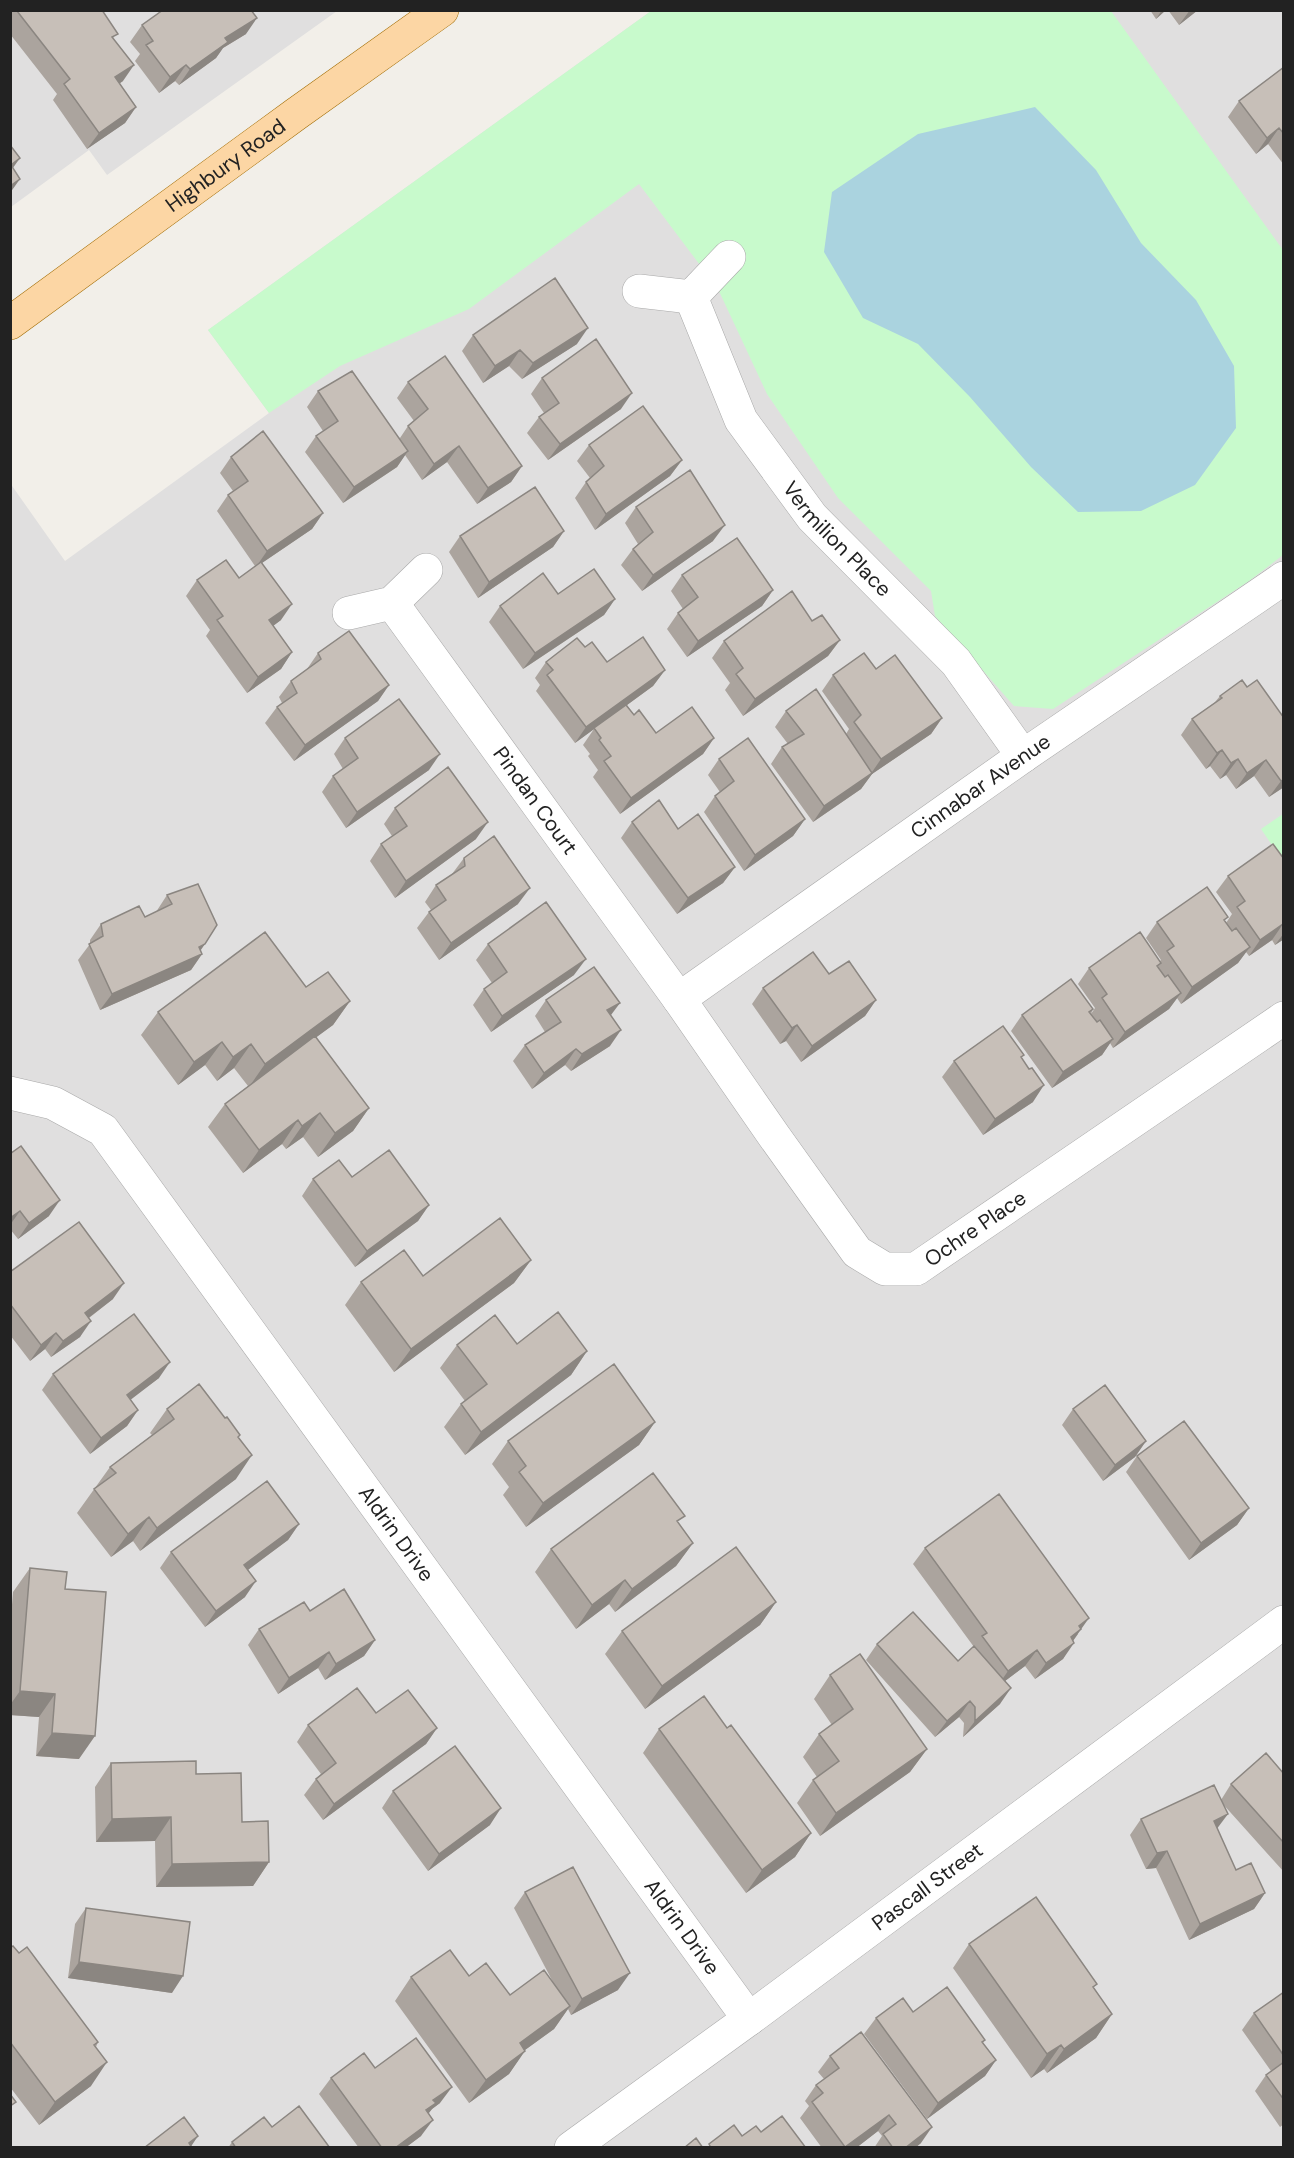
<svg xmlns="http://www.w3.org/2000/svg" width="1294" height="2158" font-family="'DM Sans',sans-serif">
<rect width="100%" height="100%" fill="#f2efe9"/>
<!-- residential -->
<path fill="#e0dfdf" d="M11,11h326l-230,164 -18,-25 -78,57z
M651,11h632v2136h-1272l-1,-1664 55,78 204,-148 -61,-83z"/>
<!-- park -->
<path fill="#c8facc" d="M651,11h460l172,239v305l-34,26 -196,128 -39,-3 -79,-90 -4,-25 -93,-93 -71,-104 -49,-105 -79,-105 -170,125 -129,57 -71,47 -61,-83z
M1283,814v47l-22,-32z"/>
<!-- water -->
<path fill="#aad3df" d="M1035,107l61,63 45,73 55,57 38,66 2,62 -41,57 -54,26 -63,1 -47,-45 -61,-70 -52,-53 -55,-26 -39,-66 8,-60 86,-58z"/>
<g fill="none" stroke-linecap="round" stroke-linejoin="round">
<defs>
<g id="street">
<path d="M639,291l52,6 38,-40"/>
<path id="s1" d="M691,297l50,123 71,97 144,145 67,94"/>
<path id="s2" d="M392,603l287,396 95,137 83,116 28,17h31l368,-251"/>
<path d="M349,613l43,-10 34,-33"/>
<path id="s3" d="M679,999l344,-243 261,-178"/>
<path id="s4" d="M10,1093l43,10 50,27 646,889"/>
<path id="s5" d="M571,2148l178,-129 535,-397"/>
</g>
<g id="primary">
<path id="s6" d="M10,323l286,-209 146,-104"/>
</g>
</defs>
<!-- street casing -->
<use href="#street" stroke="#a9a9a9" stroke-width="34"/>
<!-- primary casing -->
<use href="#primary" stroke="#a06b00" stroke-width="34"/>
<!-- street -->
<use href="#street" stroke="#fff" stroke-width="33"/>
<!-- primary -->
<use href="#primary" stroke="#fcd6a4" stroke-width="33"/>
</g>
<!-- wall -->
<path fill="#aba49e" d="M10,10h92l12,29 9,42 -4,3 17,23 -11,16 -38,26 -34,-49 4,-6 -47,-60v-14l2,-2 -2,-3z
M1150,10h16l-10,9z
M1168,10h30l-19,15z
M142,25l104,9 -23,14 -7,10 -37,27 -4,-4 -16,12 -24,-32 5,-7 -10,-12z
M1284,67v98l-16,-21 -12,10 -28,-37 11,-16z
M473,335l104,9 -55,35 -13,-13 -26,17 -21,-32z
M542,378l79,31 -73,51 -21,-27 12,-16 5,-4 -13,-19z
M408,382l114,84 -11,16 -34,22 -30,-42 -25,18 -17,-25 -8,12 -54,36 -38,-51 11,-16 7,-5 -16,-24 11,-16 82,47 8,-12 6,-5 -17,-23z
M589,445l93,15 -12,16 -75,54 -20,-32 11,-16 4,-4 -13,-17z
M231,457l92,56 -11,16 -50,34 19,57 -8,6 19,26 -11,17 -34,24 -41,-57 4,-6 -24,-34 11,-16 42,-2 16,-12 -38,-55 11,-16 5,-4 -13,-18z
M636,507l77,34 -71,50 -21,-26 12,-16 5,-5 -13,-21z
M564,531l-11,16 -75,51 -29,-46 11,-16z
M682,575l91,15 -11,16 -75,51 -20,-28 11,-16 5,-4 -12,-18z
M558,594l57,5 -11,16 -81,54 -34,-47 11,-16z
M812,621l28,19 -12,16 -85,60 -18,-26 5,-7 -18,-25 12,-17z
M585,647l22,15 58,8 -12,16 -26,19 7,10 22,18 58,5 -11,16 -83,60 -27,-37 5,-7 -10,-14 2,-2 -7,-9 11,-16 -19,14 -39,-52 4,-6 -5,-7 11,-16z
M318,653l71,32 -11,16 -84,60 -29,-38 12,-16 5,-4 -3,-6 12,-16 16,-12z
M876,669l66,49 -11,16 -59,40 -11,15 -48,33 -42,-58 11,-17 6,-3 -13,-17 11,-16 60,23 3,-5 -27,-38 11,-16z
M1242,680l42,107 -15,10 -15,-21 -18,13 -10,-14 -6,4 -10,-13 -4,3 -25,-34 11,-16 23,-17 5,-6z
M345,738l84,32 -83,58 -24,-36 11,-16 10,-7 -9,-15z
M719,759l86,60 -12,17 -49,35 -40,-59 11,-16 5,-4 -12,-17z
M395,808l81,31 -81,59 -25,-37 11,-17 11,-8 -8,-12z
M632,822l103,45 -12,16 -46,31 -56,-76z
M464,858l54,46 -79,56 -22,-32 12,-16 2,-2 -6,-8 11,-17 16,-11z
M1284,859v80l-9,6 -3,-5 -23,16 -3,-4 -8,11 -57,41 -4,-6 -8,11 -56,39 -3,-5 -8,12 -50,33 -41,-57 11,-16 71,-6 -2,5 4,-6 -17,-24 11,-16 71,-7 1,-1 -15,-22 11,-16 69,1 6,-9 -16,-22 12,-16z
M167,895l35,59 -11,16 -91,40 -22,-50 12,-16v-4l11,-16 44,-7 11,-5z
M488,944l86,31 -83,57 -18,-27 11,-16 8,-6 -16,-23z
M829,974l47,26 -11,16 -64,46 -15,-21 -6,3 -28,-40 11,-16z
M306,987l44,14 -17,24 -17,12 53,71 -16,23 -35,26 -15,-20 -17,12 -4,-5 -39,29 -35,-46 17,-23 23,-18 -14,-18 -17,13 -12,-16 -27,20 -37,-50 17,-23z
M546,1000l65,16 -1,30 -39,25 -6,-6 -33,24 -19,-28 12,-16 20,-13 -10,-16z
M1022,1059l11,43 -50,33 -41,-58 12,-16z
M10,1154l39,62 -31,23 -8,-10z
M352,1177l77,28 -11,16 -63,46 -53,-71 11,-17z
M531,1260l-17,23 -120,89 -49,-67 16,-23 62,-6z
M10,1272l103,27 -24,19 -9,19 -29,20 -6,-8 -15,12 -20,-26z
M517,1344l70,7 -16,24 -106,80 -21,-28 17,-23 4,-3 -25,-33 17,-23z
M53,1374l106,4 -29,21 8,11 -11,16 -37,28 -48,-64z
M167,1409l71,29 -2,41 -96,72 -7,-10 -22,16 -34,-44 33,-46 42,-32 -2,-2z
M1073,1409l73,32 -11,16 -32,24 -41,-56z
M655,1422l-16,23 -113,82 -23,-32 6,-8 -17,-23 16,-23z
M1137,1456l112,52 -12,17 -48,35 -63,-88z
M299,1524l-11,16 -40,30 -3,27 -40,30 -45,-59 11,-16z
M679,1524l14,19 -17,23 -61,46 -6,-8 -33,25 -41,-57 16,-23z
M925,1548l153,86 -5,7 -10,18 -28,20 -10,-13 -20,15 -5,23 -37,33 1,-14 -5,-6 -24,20 -69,-77 11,-16 81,17 16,-14 -61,-83z
M30,1568l35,21 14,170 -43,-3 3,-39 -29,-2v-85l3,-38z
M776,1602l-16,23 -115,84 -40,-55 17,-23z
M310,1611l65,29 -11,16 -39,24 -7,-12 -40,26 -30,-49 11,-16z
M830,1675l97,74 -17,23 -90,64 -23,-33 16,-23 4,-3 -14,-20 16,-23 13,-9 -18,-26z
M376,1713l61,15 -11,16 -103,76 -19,-25 12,-16 5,-5 -24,-32 11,-17z
M727,1728l84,105 -16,24 -49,36 -103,-140 16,-24z
M111,1763l85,11 73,88 -16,24 -97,1 -1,-46 -59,1 -1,-55z
M1284,1774v98l-62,-69 -5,26 19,41 29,23 -11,16 -65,31 -33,-72 -10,1 -16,-34 11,-16 80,-19 10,-16z
M393,1791l97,34 -62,46 -46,-63z
M525,1892l93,98 -47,25 -3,-6 -14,20 -29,21 -16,24 -40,29 -74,-102 16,-24 58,-1 41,19 44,-11 -40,-76z
M86,1908l86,85 -104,-15 7,-54z
M969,1944l125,44 18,26 -16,24 -49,35 -3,-4 -13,9 -78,-110z
M10,1948l9,5 79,89 -2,5 -5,39 -52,39 -29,-38z
M1284,1992v132l-4,3 -25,-36 11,-16 5,-4 -29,-41 12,-17z
M876,2018l109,22 -2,3 13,17 -11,16 -58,43 -63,-85z
M830,2056l91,87 -6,5h-41l8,-12 -4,-5 -22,17h-34l-22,-30 9,-12 -4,-5 11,-16 8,-6 -6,-7z
M375,2068l65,35 -8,6 -4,5 -7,22 -16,12h-46l-40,-54 12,-16z
M272,2127l58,21h-102l4,-6z"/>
<!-- shaded-wall -->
<path fill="#8b8681" d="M1162,10h4l-10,9z
M1190,10h8l-19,15z
M257,18l-11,16 -23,14 -7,10 -37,27 11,-16 35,-31z
M134,65l-11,16 -20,13 12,-17z
M186,65l-11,16 -16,12 11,-16z
M136,107l-11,16 -38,26 12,-16z
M1279,128l-11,16 -12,10 11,-16z
M20,158l-10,14 1,-7z
M20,179l-10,14v-7z
M588,328l-11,16 -55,35 11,-16z
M520,350l-11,16 -26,17 12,-17z
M632,393l-11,16 -73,51 12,-16z
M459,446l-12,16 -25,18 12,-16z
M408,451l-11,16 -54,36 11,-16z
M682,460l-12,16 -75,54 11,-16z
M522,466l-11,16 -34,22 11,-16z
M323,513l-11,16 -56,38 11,-16z
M725,525l-12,16 -71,50 11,-16z
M564,531l-11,16 -75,51 11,-16z
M773,590l-11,16 -75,51 11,-16z
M615,599l-11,16 -81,54 12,-16z
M292,604l-11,16 -23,17 11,-17z
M840,640l-12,16 -85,60 12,-17z
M292,652l-11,17 -34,24 11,-16z
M665,670l-12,16 -78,57 11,-16z
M389,685l-11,16 -84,60 11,-16z
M942,718l-11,16 -59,40 -11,15 -48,33 11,-16 46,-31 11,-16z
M714,738l-11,16 -83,60 11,-16z
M1222,750l-12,16 -4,3 11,-16z
M440,754l-11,16 -83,58 11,-16z
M1238,759l-12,16 -6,4 11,-16z
M1266,760l-12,16 -18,13 11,-16z
M1284,779v8l-15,10 12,-16z
M805,819l-12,17 -49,35 11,-16z
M488,822l-12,17 -81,59 11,-17z
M735,867l-12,16 -46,31 11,-16z
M530,888l-12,16 -79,56 12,-17z
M1283,924l-11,16 -23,16 11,-16z
M1284,933v6l-9,6z
M205,944l-9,13 6,-3 -11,16 -91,40 12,-16z
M1250,947l-12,16 -57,41 11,-17z
M586,959l-12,16 -83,57 11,-16z
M1181,993l-12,16 -56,39 12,-16z
M876,1000l-11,16 -64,46 11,-16z
M350,1001l-17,24 -84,62 16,-23z
M620,1003l-12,16 -1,-9z
M797,1025l-11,16 -6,3 12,-16z
M621,1030l-11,16 -39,25 11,-17z
M1113,1039l-11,16 -50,33 11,-16z
M222,1042l-17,23 -27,20 16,-23z
M251,1044l-17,24 -17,13 16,-24z
M576,1049l-11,16 -33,24 12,-16z
M1044,1085l-11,17 -50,33 12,-16z
M369,1108l-16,23 -35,26 17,-24z
M320,1113l-17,24 -17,12 16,-23z
M298,1120l-16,24 -39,29 16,-23z
M60,1200l-11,16 -31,23 11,-16z
M429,1205l-11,16 -63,46 12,-16z
M20,1211l-10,14v-7z
M531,1260l-17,23 -120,89 17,-23z
M124,1283l-11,16 -39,30 11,-16z
M91,1321l-11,16 -29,20 12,-16z
M56,1333l-11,16 -15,12 11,-16z
M587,1351l-16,24 -106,80 16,-23z
M170,1362l-11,16 -43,33 11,-16z
M138,1410l-11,16 -37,28 11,-16z
M655,1422l-16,23 -113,82 17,-24z
M1146,1441l-11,16 -32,24 12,-16z
M252,1455l-16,24 -96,72 17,-23z
M1249,1508l-12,17 -48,35 12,-17z
M149,1517l-16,24 -22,16 17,-23z
M299,1524l-11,16 -55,41 11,-16z
M693,1543l-17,23 -61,46 17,-23z
M625,1580l-16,24 -33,25 16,-24z
M256,1581l-11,16 -40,30 11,-16z
M776,1602l-16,23 -115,84 17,-23z
M1089,1618l-19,27 4,-2 -11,16 -28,20 11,-16 33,-37z
M375,1640l-11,16 -39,24 11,-16z
M1037,1650l-12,16 -28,21 11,-16z
M329,1652l-11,16 -40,26 11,-16z
M1011,1688l-11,16 -37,33 12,-16z
M20,1691l35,3 -16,23 -29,-2v-10z
M970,1701l-11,16 -24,20 12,-16z
M437,1728l-11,16 -103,76 11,-16z
M52,1733l43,3 -16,23 -43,-3z
M927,1749l-17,23 -90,64 16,-23z
M501,1808l-11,17 -62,46 11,-17z
M1228,1814l-12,16 -2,-9z
M171,1817l-16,24 -59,1 16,-23z
M811,1833l-16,24 -49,36 16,-23z
M1167,1851l-11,17 -10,1 11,-16z
M269,1862l-16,24 -97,1 16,-23z
M1265,1893l-11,16 -65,31 11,-16z
M79,1962l104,14 -11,17 -104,-15z
M630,1973l-12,17 -47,25 11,-16z
M570,2006l-16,23 -51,37 17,-23z
M1112,2014l-16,24 -49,35 17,-24z
M1061,2045l-17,24 -13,9 16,-24z
M525,2051l-16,23 -40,29 17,-23z
M996,2060l-11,16 -58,43 11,-16z
M107,2062l-16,24 -52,39 16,-23z
M452,2087l-12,16 -8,6 -8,10 -10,7 19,-26z
M889,2115l-11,16 -22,17 -11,-1z
M433,2120l-12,16 -16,12h-10z
M932,2127l-11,16 -6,5h-10z
M198,2136l-8,12 -1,-5z"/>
<!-- building -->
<path fill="#c7bfb8" stroke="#8b8681" stroke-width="1.5" d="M18,10h84l16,24 -6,3 22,28 -19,12 21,30 -37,26 -35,-49 6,-5 -53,-68z
M163,10h88l6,8 -32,20 3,4 -38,27 -4,-4 -16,12 -24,-32 7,-4 -11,-16z
M1284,67v67l-5,-6 -12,10 -28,-37z
M10,145l10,13 -9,7 9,14 -10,7z
M555,278l33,50 -55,35 -13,-13 -25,16 -22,-31z
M596,339l36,54 -72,51 -21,-27 20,-14 -17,-25z
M445,356l77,110 -34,22 -29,-42 -25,18 -26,-38 20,-17 -20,-27z
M352,371l56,80 -54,36 -38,-51 22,-15 -20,-30z
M643,406l39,54 -76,54 -20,-32 18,-16 -15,-21z
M263,431l60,82 -56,38 -39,-56 20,-14 -17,-24z
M690,470l35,55 -72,50 -20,-26 20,-17 -17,-25z
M535,487l29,44 -75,51 -29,-46z
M737,538l36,52 -75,51 -20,-28 20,-16 -16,-22z
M226,560l13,18 22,-16 31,42 -23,16 23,32 -34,25 -41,-57 6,-4 -26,-36z
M594,569l21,30 -80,54 -35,-47 43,-33 15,21z
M792,591l20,30 10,-6 18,25 -85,59 -19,-25 7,-6 -19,-27z
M349,631l40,54 -84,60 -28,-38 20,-14 -6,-12 30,-22 -3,-6z
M643,637l22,33 -79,57 -39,-52 6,-5 -7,-8 31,-24 8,9 7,-5 15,20z
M864,653l12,16 19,-14 47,63 -61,41 -27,-37 7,-7 -28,-40z
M1242,680l5,7 10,-7 27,38v61l-3,2 -15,-21 -19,13 -9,-14 -7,4 -9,-13 -5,3 -25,-34 30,-21 -2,-2z
M816,689l56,84 -48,33 -42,-59 22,-13 -18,-23z
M399,699l41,55 -83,58 -24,-36 25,-18 -13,-20z
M626,705l8,10 5,-5 17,23 36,-26 22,31 -83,60 -27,-37 7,-5 -12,-16 2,-2 -7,-10z
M748,738l57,81 -50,36 -40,-59 19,-15 -15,-22z
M448,767l40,55 -82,59 -25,-37 26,-18 -12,-18z
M659,800l19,29 20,-15 37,53 -47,31 -56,-76z
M494,836l36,52 -79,55 -22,-31 17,-12 -10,-15 29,-19 -1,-8z
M1273,844l11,15v66l-1,-1 -23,16 -23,-33 8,-6 -17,-25z
M198,884l19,41 -12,19 -6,3 3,7 -90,40 -23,-50 14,-8 -2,-12 38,-18 6,11 27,-13 -5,-9z
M1207,887l21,30 -4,3 8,11 4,-3 14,19 -58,40 -25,-36 7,-5 -17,-24z
M546,902l40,57 -84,57 -18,-27 23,-17 -19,-28z
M265,932l41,55 22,-15 22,29 -85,63 -14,-20 -18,13 -11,-15 -28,20 -36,-50z
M1140,932l21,31 -4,3 8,11 3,-2 13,18 -56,39 -23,-34 5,-4 -18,-26z
M813,952l16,22 20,-13 27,39 -64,46 -15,-21 -5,3 -29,-40z
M594,967l26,36 -13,7 14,20 -39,24 -6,-5 -32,24 -19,-28 36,-23 -15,-22z
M1071,979l22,30 -4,3 8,10 3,-2 13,19 -50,33 -41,-57z
M1003,1026l21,29 -3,2 8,12 3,-1 12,17 -49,34 -41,-58z
M315,1036l54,72 -34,25 -15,-20 -18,13 -4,-6 -39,30 -34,-46z
M21,1146l39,54 -31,23 -9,-12 -10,7v-64z
M389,1150l40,55 -62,46 -54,-72 26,-19 13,17z
M500,1218l31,42 -120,89 -50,-67 43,-32 19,26z
M79,1222l45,61 -39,30 6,8 -28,20 -7,-8 -15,12 -31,-41v-32z
M558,1312l29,39 -106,81 -20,-28 26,-20 -30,-39 38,-30 22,29z
M134,1314l36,48 -43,33 11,15 -37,28 -48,-64z
M614,1364l41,58 -112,81 -24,-31 7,-6 -18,-25z
M199,1384l26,34 2,-1 13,18 -2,2 14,18 -95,73 -8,-11 -21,17 -34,-45 22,-16 -6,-6 64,-48 -7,-10z
M1105,1385l41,56 -31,24 -42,-56z
M1184,1421l65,87 -48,35 -64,-87z
M653,1473l32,43 -8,5 16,22 -61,46 -7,-9 -33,25 -41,-56z
M267,1481l32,43 -55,41 12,16 -40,30 -45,-59z
M999,1494l90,124 -10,8 2,3 -10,8 3,6 -28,20 -9,-13 -29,21 -26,-35 5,-3 -62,-85z
M736,1547l40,55 -114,84 -40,-55z
M30,1568l37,4 -2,17 41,3 -11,144 -43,-3 3,-39 -35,-3z
M344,1589l31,51 -39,24 -7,-12 -40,26 -30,-49 45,-27 6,9z
M913,1612l45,49 16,-15 37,42 -36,33v-14l-5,-6 -23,20 -70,-77z
M860,1654l67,95 -91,64 -23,-33 26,-19 -20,-27 34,-25 -23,-34z
M357,1688l19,25 32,-23 29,38 -103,76 -18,-25 20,-16 -28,-38z
M704,1696l23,32 4,-3 80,108 -49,37 -103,-141z
M455,1746l46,62 -62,46 -46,-63z
M1266,1753l18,21v69l-53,-59z
M196,1761v13l45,-1 1,49 26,-1 1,41 -97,2 -1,-47 -59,2 -1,-56z
M1214,1785l14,29 -14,7 22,49 15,-7 14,30 -65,31 -33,-73 -10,2 -16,-34z
M573,1867l57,106 -48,26 -57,-107z
M1036,1897l61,87 -4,3 19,27 -48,35 -3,-4 -14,9 -78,-110z
M86,1908l104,14 -7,54 -104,-14z
M13,1946l6,7 8,-6 71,95 -4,3 13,17 -52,40 -45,-60v-94z
M450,1950l19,26 17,-13 24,32 34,-25 26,36 -50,37 5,8 -39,29 -75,-103z
M947,1987l38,53 -3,2 14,18 -58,43 -62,-85 27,-20 10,14z
M1284,1992v64l-30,-43z
M861,2032l71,95 -27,21h-12l-10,-14 13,-10 -7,-9 -44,32 -33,-45 11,-9 -7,-8 23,-17 -9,-12z
M416,2038l36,49 -19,13 3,3 -10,7 7,10 -38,28h-13l-51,-70 33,-25 11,15z
M1284,2062v38l-18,-25z
M10,2094l6,8 -6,4z
M299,2106l31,42h-94l-4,-6 32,-25 8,10z
M782,2116l24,32h-95l-2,-4 25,-19 8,11 14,-10 5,6z
M184,2117l14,19 -9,7 3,5h-48z
M696,2138l7,10h-19z"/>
<g text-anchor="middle" stroke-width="4.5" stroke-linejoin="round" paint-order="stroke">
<!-- street labels -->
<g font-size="21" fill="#222" stroke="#fff">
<text dy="7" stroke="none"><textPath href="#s6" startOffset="267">Highbury Road</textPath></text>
<text dy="7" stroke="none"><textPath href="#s1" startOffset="286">Vermilion Place</textPath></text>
<text dy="7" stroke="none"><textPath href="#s3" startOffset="369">Cinnabar Avenue</textPath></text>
<text dy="7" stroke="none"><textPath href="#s2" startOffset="244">Pindan Court</textPath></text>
<text dy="7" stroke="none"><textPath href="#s2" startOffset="934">Ochre Place</textPath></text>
<text dy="7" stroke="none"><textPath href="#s4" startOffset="600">Aldrin Drive</textPath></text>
<text dy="7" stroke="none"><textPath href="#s5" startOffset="442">Pascall Street</textPath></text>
<text dy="7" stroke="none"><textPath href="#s4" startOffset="1086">Aldrin Drive</textPath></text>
</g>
</g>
<!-- border -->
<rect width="1294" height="2158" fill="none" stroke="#222222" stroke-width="24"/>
</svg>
